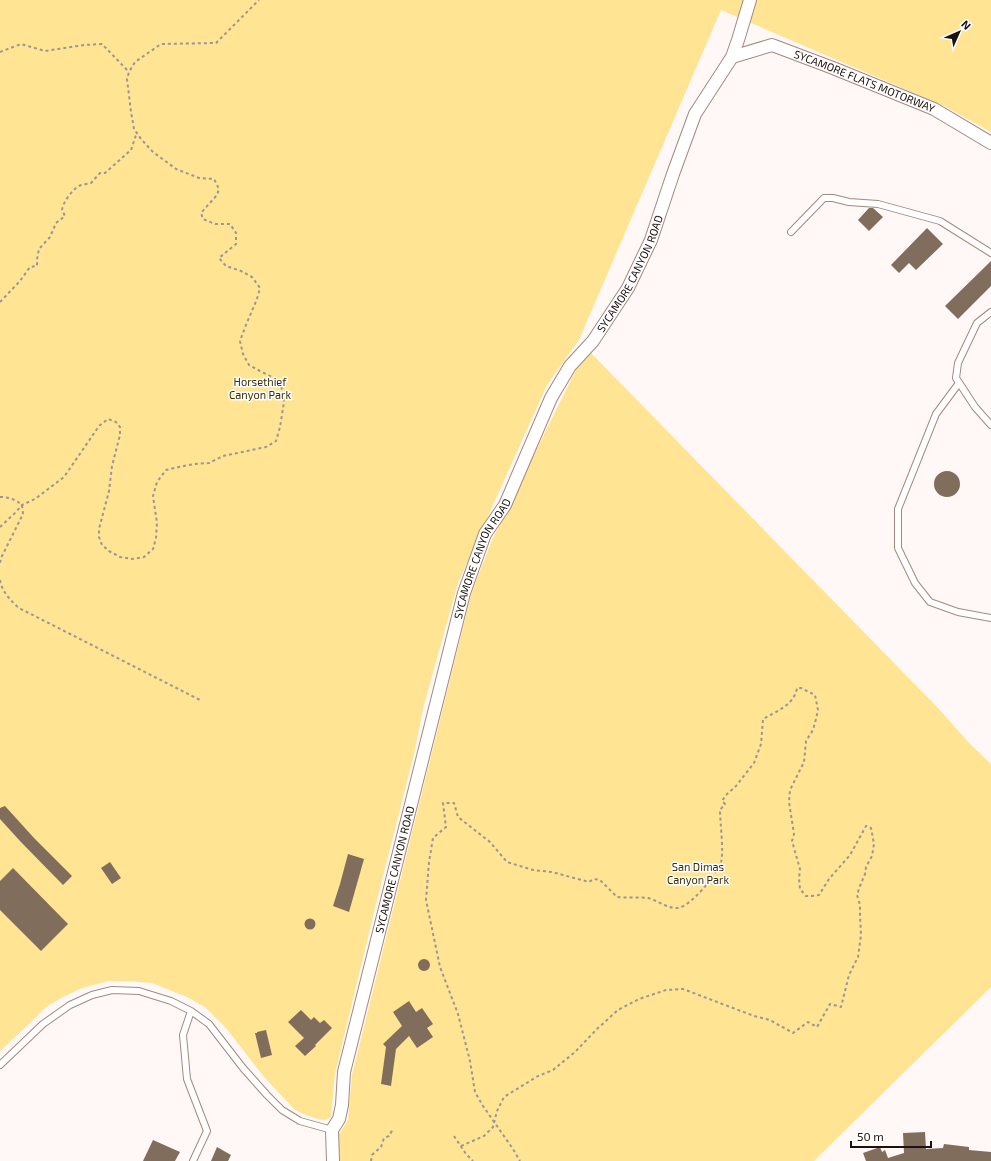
<svg xmlns="http://www.w3.org/2000/svg" width="991" height="1161" font-family="'Exo 2',sans-serif">
<rect width="100%" height="100%" fill="#fff8f6"/>
<!-- green -->
<path fill="#ffe494" d="M0,0h991v132l-47,-26 -223,-96 -142,330 -32,45 -89,198 -34,122 -10,49 -38,150 -41,170 -4,43 -6,3 -7,-1 -15,-5 -9,-5 -30,-32 -38,-49 -21,-21 -18,-10 -35,-14 -27,-2h-16l-27,7 -21,10 -15,9 -17,17 -29,27z
M591,353l347,355 33,37 20,19v223l-177,174h-474l-2,-25 10,-16 4,-45 120,-484 21,-53 65,-132 18,-36z"/>
<!-- building -->
<path fill="#806d5b" d="M869,208h4l10,9 -14,14 -11,-11z
M927,228l16,16 -27,26 -7,-7 -10,10 -8,-8z
M991,261v25l-33,33 -13,-13z
M934 484a13 13 0 1 1 26 0a13 13 0 1 1-26 0Z
M5,806l29,32 38,38 -9,9 -43,-44 -20,-22v-11z
M348,854l16,5 -15,53 -16,-6 7,-22z
M110,862l11,16 -9,6 -11,-16z
M13,868l55,56 -27,27 -41,-41v-29z
M304.5 924a5.5 5.5 0 1 1 11 0a5.5 5.5 0 1 1-11 0Z
M418 965a6 6 0 1 1 12 0a6 6 0 1 1-12 0Z
M409,1001l7,11 6,-4 11,16 -6,4 6,9 -16,11 -8,-12 -13,13 -5,37 -10,-2 5,-37 -3,-3 19,-18 -9,-14z
M301,1010l10,10 3,-3 6,6 4,-3 8,8 -17,17 1,1 -11,10 -10,-10 9,-8 -16,-16z
M266,1030l6,25 -11,3 -6,-25h2v-1z
M925,1132l1,17 17,-1 1,-4 25,3v3l22,2v9h-125l-3,-8 17,-6 2,5 3,-2 3,8 16,-5 -1,-20z
M153,1140l27,12 -5,9h-32z
M217,1147l14,8 -3,6h-17z"/>
<g fill="none" stroke-linecap="round" stroke-linejoin="round">
<defs>
<path id="service" d="M791,232l33,-34h9l16,4 29,2 62,17 51,32
M991,312l-14,11 -19,40 -2,15 19,29 16,18
M959,383l-23,31 -38,95v39l17,35 15,19 28,10 33,6
M191,1011l-8,24 4,44 20,52 -14,30
M0,1065l43,-41 27,-19 22,-10 20,-5 27,1 32,10 20,10 18,13 34,44 24,27 15,15 18,11 32,9"/>
<g id="minor">
<path id="s1" d="M732,57l40,-12 61,23 101,41 57,34"/>
<path id="s2" d="M333,1161l-1,-31 7,-11 3,-14 2,-33 120,-479 21,-59 20,-29 46,-107 19,-32 23,-25 35,-53 23,-48 22,-66 22,-60 37,-57 6,-17 12,-40"/>
</g>
</defs>
<!-- service casing -->
<use href="#service" stroke="#a4887f" stroke-width="8"/>
<!-- minor casing -->
<use href="#minor" stroke="#a4887f" stroke-width="14"/>
<!-- path -->
<path stroke="#9e9593" stroke-width="2" stroke-dasharray="3 3" stroke-linecap="butt" d="M0,52l21,-8 24,7 39,-6 18,-1 27,28
M0,302l20,-21 10,-14 7,-1v-7l2,-10 11,-12 6,-14 9,-7 -3,-6c1,-8 11,-22 19,-25 3,-1 7,-1 10,-2l9,-10h5l26,-23 6,-18
M0,497c8,0 15,2 22,8l1,9 -22,44 -1,5
M0,527l16,-15 6,-7 13,-6 29,-22 35,-51 9,-7 8,3 4,5v8l-8,31 -3,25 -10,38v8l3,8 7,6 11,6 12,2 12,-2 9,-8 3,-11 1,-15 -4,-27 4,-14 9,-12 13,-3 15,-3 15,-1 14,-7 43,-9 10,-6 4,-14 4,-25 -3,-18 -9,-7 -12,-6 -11,-6 -6,-11 -3,-13 6,-16 11,-26 3,-11 -8,-11 -11,-6 -15,-5 -7,-8 17,-14v-11l-6,-9h-15l-12,-5 -2,-6 16,-18 2,-6 -5,-10 -15,-1 -23,-9 -23,-17 -12,-13 -7,-10 -3,-17 -4,-33 2,-7 6,-10 26,-18 55,-1 43,-43
M0,580c2,12 10,20 19,28l181,92
M454,1136l12,18 7,7
M461,1146l23,-10 9,-9 4,-16 7,-14 34,-21 15,-6 22,-18 23,-24 20,-18 21,-11 27,-9 17,-1 71,27 16,4 23,13 15,-11 9,5 13,-23 11,3 8,-32 9,-18 3,-22 -1,-20v-10l-3,-10 3,-9 5,-12 1,-7 6,-11 2,-12 -3,-16 -5,-2 -16,29 -21,24 -10,16 -7,1h-6l-6,-7 -1,-11 1,-9 -8,-28 2,-7 -5,-32 1,-12 14,-28 2,-21 7,-11 3,-11 2,-9 -3,-15 -14,-7h-4c-3,17 -20,23 -34,31l-2,25 -7,19 -18,23 -9,8 -5,7 3,3 -5,6c0,12 4,42 1,52 -5,13 -30,45 -44,46 -11,0 -18,-7 -29,-10 -8,-1 -22,0 -31,-1l-17,-17 -6,-1 -5,3 -37,-10 -19,-2 -26,-8 -17,-20 -32,-25 -4,-14h-11l3,24 -13,11 -4,24 -3,38 14,67 18,47 12,47 5,31 8,14 30,43 7,12
M371,1161l1,-6 9,-8 3,-9 5,-2 4,-7"/>
<!-- service -->
<use href="#service" stroke="#fff" stroke-width="6"/>
<!-- minor -->
<use href="#minor" stroke="#fff" stroke-width="12"/>
</g>
<g text-anchor="middle" stroke-width="3" stroke-linejoin="round" paint-order="stroke">
<!-- street labels -->
<g font-size="11" fill="#1b110e" stroke="#fff">
<text dy="4" stroke="none"><textPath href="#s1" startOffset="141">SYCAMORE FLATS MOTORWAY</textPath></text>
<text dy="4" stroke="none"><textPath href="#s2" startOffset="948">SYCAMORE CANYON ROAD</textPath></text>
<text dy="4" stroke="none"><textPath href="#s2" startOffset="624">SYCAMORE CANYON ROAD</textPath></text>
<text dy="4" stroke="none"><textPath href="#s2" startOffset="300">SYCAMORE CANYON ROAD</textPath></text>
</g>
<!-- park labels -->
<g font-size="11" fill="#382d08" stroke="#fff">
<text x="260" y="386">Horsethief<tspan x="260" dy="13">Canyon Park</tspan></text>
<text x="698" y="871">San Dimas<tspan x="698" dy="13">Canyon Park</tspan></text>
</g>
</g>
<!-- north arrow -->
<g transform="translate(959 32) rotate(45)" stroke="#ffffff" stroke-width="3" paint-order="stroke">
<path d="M0-3L7 15L0 10L-7 15Z" fill="#1b110e"/>
<text y="-6" font-size="11" font-weight="bold" text-anchor="middle" fill="#1b110e">N</text>
</g>
<!-- scale -->
<path d="M851 1141v6h80v-6" fill="none" stroke="#1b110e" stroke-width="2"/>
<text x="857" y="1141" font-size="12" fill="#1b110e" stroke="#ffffff" stroke-width="3" paint-order="stroke">50 m</text>
</svg>
